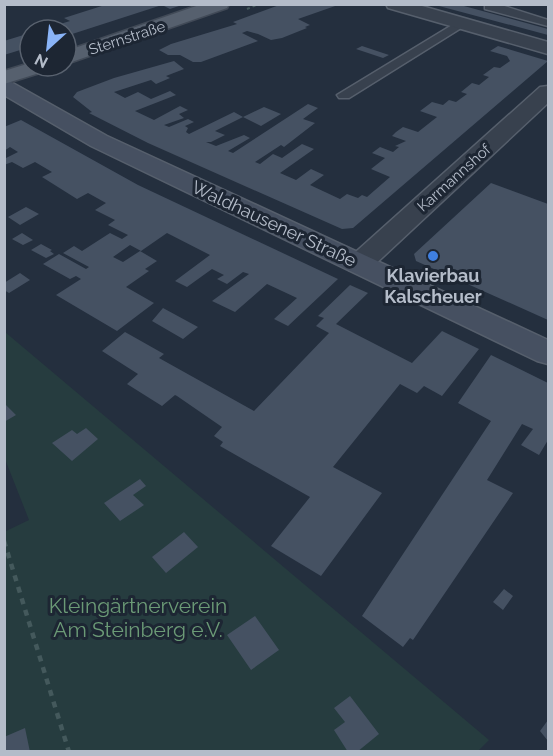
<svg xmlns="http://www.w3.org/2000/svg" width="553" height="756" font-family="Raleway,sans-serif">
<rect width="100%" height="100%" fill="#242f3e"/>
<!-- green -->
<path fill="#263c3f" d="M5,332l484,408 -12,12 -472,-1 -1,-219 25,-12 -24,-61z"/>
<!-- building -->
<path fill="#455162" d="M108,4h73l1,1 -12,4 -8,-4 -96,31v-6h-25l29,-9 -6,-3z
M282,4l56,1 -40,14 12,6 -5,2 2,1 -25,10 -11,2 -13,-6 -11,-3 -5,2 16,8 -57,21h-8l-13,-7h-12l-9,-5 12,-6 66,-20 -4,-2z
M441,4h25l-2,2 84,23v6l-109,-29z
M30,33v14l-26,8v-14z
M362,46l27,9 -6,3 -27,-9z
M498,46l50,15 -195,167 -11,1 -194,-86 -59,-30 3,-1 -19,-15 4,-5 37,-14 60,-17 10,8 -18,7 4,2 -14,6 -5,-4 -37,12 11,6 13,-6 13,7 19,-8 6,4 -41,16 19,9 26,-14 8,4 -9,4 5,4 -20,7 5,2 19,-8 6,3 -9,4 3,2 -2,4 3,2 45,-22 9,5 -28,14 10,4 -14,7h-5l10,4 28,-11 6,3 -22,13 5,2 75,-49 10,4 -15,11 12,4 -31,24 -3,-2 -26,17 5,2 13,-10 9,4 20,-14 12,5 -34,24 16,7 15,-11 13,6 -14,10 30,14 7,-5 11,4 4,-3 5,2 23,-20 -19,-8 14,-11 -13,-5 8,-6 13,5 6,-5 -4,-1 11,-5 -14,-5 4,-4 7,-5 15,5 19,-15 -17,-6 12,-9 11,3 6,-5 7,2 11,-8 -6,-2 11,-9 7,2 10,-8 -6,-2 11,-8 6,1 10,-7 -3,-5 -17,-5z
M264,107l17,7 -20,12 -18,-9z
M21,120l117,65 200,94 -50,47 -14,-7 23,-21 -30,-14 -32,28 -23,-11 37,-27 -6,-2 -16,12 -10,-5 7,-4 -12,-6 -25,18 -12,-6 35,-26 -43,-22 -26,18 -11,-6 -17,12 10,5 17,-11 17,10 -12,8 4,2 -23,16 28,16 -37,28 -61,-36 25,-16 -5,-3 -6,3 -27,-15 16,-10 27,15 3,-2 -26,-14 11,-7 8,5 28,-18 12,6 6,-4 -20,-10 7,-5 -20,-10 11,-7 -18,-10 -11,6 -35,-22 10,-5 -17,-10 -12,6 -11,-6 -8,3v-6l14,-7 -8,-5 -6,4v-24z
M491,183l57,21v116l-132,-59 -2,-7z
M26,207l13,7 -19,11 -12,-8z
M22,233l11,7 -10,5 -11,-6z
M41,244l11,6 -2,1 4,3 -8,4 -15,-8z
M20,273l10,7 -21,13 -5,-3v-7z
M350,285l18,8 -32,31 76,39 30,-32 37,18 -37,47 -18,-10 -7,7 -17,-9 -67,83 49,26 -61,83 -50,-30 39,-49 -90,-51 3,-4 -9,-6 8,-9 -45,-31 -2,-1 -13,11 -35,-22 11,-10 -36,-23 23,-19 39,22 -5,4 95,53 75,-78 -13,-7 8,-8 -6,-2z
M163,308l35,19 -15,12 -31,-18z
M491,355l57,28v57l-9,15 -18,-10 12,-16 -11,-5 -35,56 26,13 -100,147 -3,-2 -7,9 -41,-31 129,-195 -33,-18z
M4,403l12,12 -12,7z
M86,428l12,11 -26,22 -20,-18 20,-13 5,4z
M140,479l6,7 -13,9 11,10 -24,16 -16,-18z
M184,532l14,15 -32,26 -14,-16z
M504,589l9,7 -10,14 -10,-8z
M255,616l24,34 -28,20 -24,-35z
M350,696l29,38 -22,18h-9l-14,-22 11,-8 -11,-14z
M548,720v21l-8,-10z
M25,728l5,24h-26v-15z"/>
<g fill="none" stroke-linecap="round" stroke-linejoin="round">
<defs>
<path id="lane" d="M485,4h13l50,16v6l-63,-17z
M462,19l4,2v4l-117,73h-10l-2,-3z"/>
<path id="street" d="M386,4h29l133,38v12l-160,-46z
M548,86v17l-179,167 -10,3 -10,-3 -4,-6 4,-6 191,-171z"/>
<path id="secondary" d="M4,80l7,2 96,54 441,204v24l-11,-3 -446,-215 -87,-51z"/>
<path id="primary" d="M202,4h27l-2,4 -161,56v-13z
M30,63v3h22l-3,4 -45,14v-13z"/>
</defs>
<!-- lane casing -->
<use href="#lane" stroke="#565f6c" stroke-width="3"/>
<!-- street casing -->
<use href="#street" stroke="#565f6c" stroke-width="3"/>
<!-- secondary casing -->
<use href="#secondary" stroke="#565f6c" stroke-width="3"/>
<!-- primary casing -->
<use href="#primary" stroke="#414a57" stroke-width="3"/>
<!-- path-far1 -->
<path stroke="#44595c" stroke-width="2" stroke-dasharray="3 3" stroke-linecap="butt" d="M247,9l12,-5"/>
<!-- path -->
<path stroke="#44595c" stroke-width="4.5" stroke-dasharray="6 6" stroke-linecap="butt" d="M4,541l65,211"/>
<!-- lane -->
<use href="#lane" fill="#38414e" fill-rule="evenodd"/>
<!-- street -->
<use href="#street" fill="#38414e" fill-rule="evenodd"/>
<!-- secondary -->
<use href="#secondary" fill="#465061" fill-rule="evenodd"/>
<!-- primary -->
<use href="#primary" fill="#56606e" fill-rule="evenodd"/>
</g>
<!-- markers -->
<circle fill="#3f7fe0" stroke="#1d2633" stroke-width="2" cx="433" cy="256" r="6"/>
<g text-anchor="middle" stroke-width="6" stroke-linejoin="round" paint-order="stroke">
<!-- far-street labels -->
<g font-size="15" fill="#b4bcc9" stroke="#1d2633">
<text transform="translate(127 38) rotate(-18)" y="5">Sternstraße</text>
<text transform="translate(454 178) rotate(-42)" y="5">Karmannshof</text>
</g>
<!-- street labels -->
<g font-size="18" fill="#b4bcc9" stroke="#1d2633">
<text transform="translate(274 224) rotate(25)" y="6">Waldhausener Straße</text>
</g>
<!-- poi labels -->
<g font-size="18" font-weight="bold" fill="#b4bcc9" stroke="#1d2633">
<text x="433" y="282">Klavierbau<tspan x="433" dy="21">Kalscheuer</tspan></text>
</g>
<!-- near-park labels -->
<g font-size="21" fill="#6b9a76" stroke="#1d2633">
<text x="138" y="613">Kleingärtnerverein<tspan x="138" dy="24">Am Steinberg e.V.</tspan></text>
</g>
</g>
<!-- border -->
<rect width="553" height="756" fill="none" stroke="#b4bcc9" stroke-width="12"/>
<!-- north arrow -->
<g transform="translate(48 48) rotate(207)"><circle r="28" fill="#1d2633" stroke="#59626f" stroke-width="1.5"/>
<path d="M0-4.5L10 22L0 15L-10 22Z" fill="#8ab4f8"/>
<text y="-9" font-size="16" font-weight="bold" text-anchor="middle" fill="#b4bcc9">N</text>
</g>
</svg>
